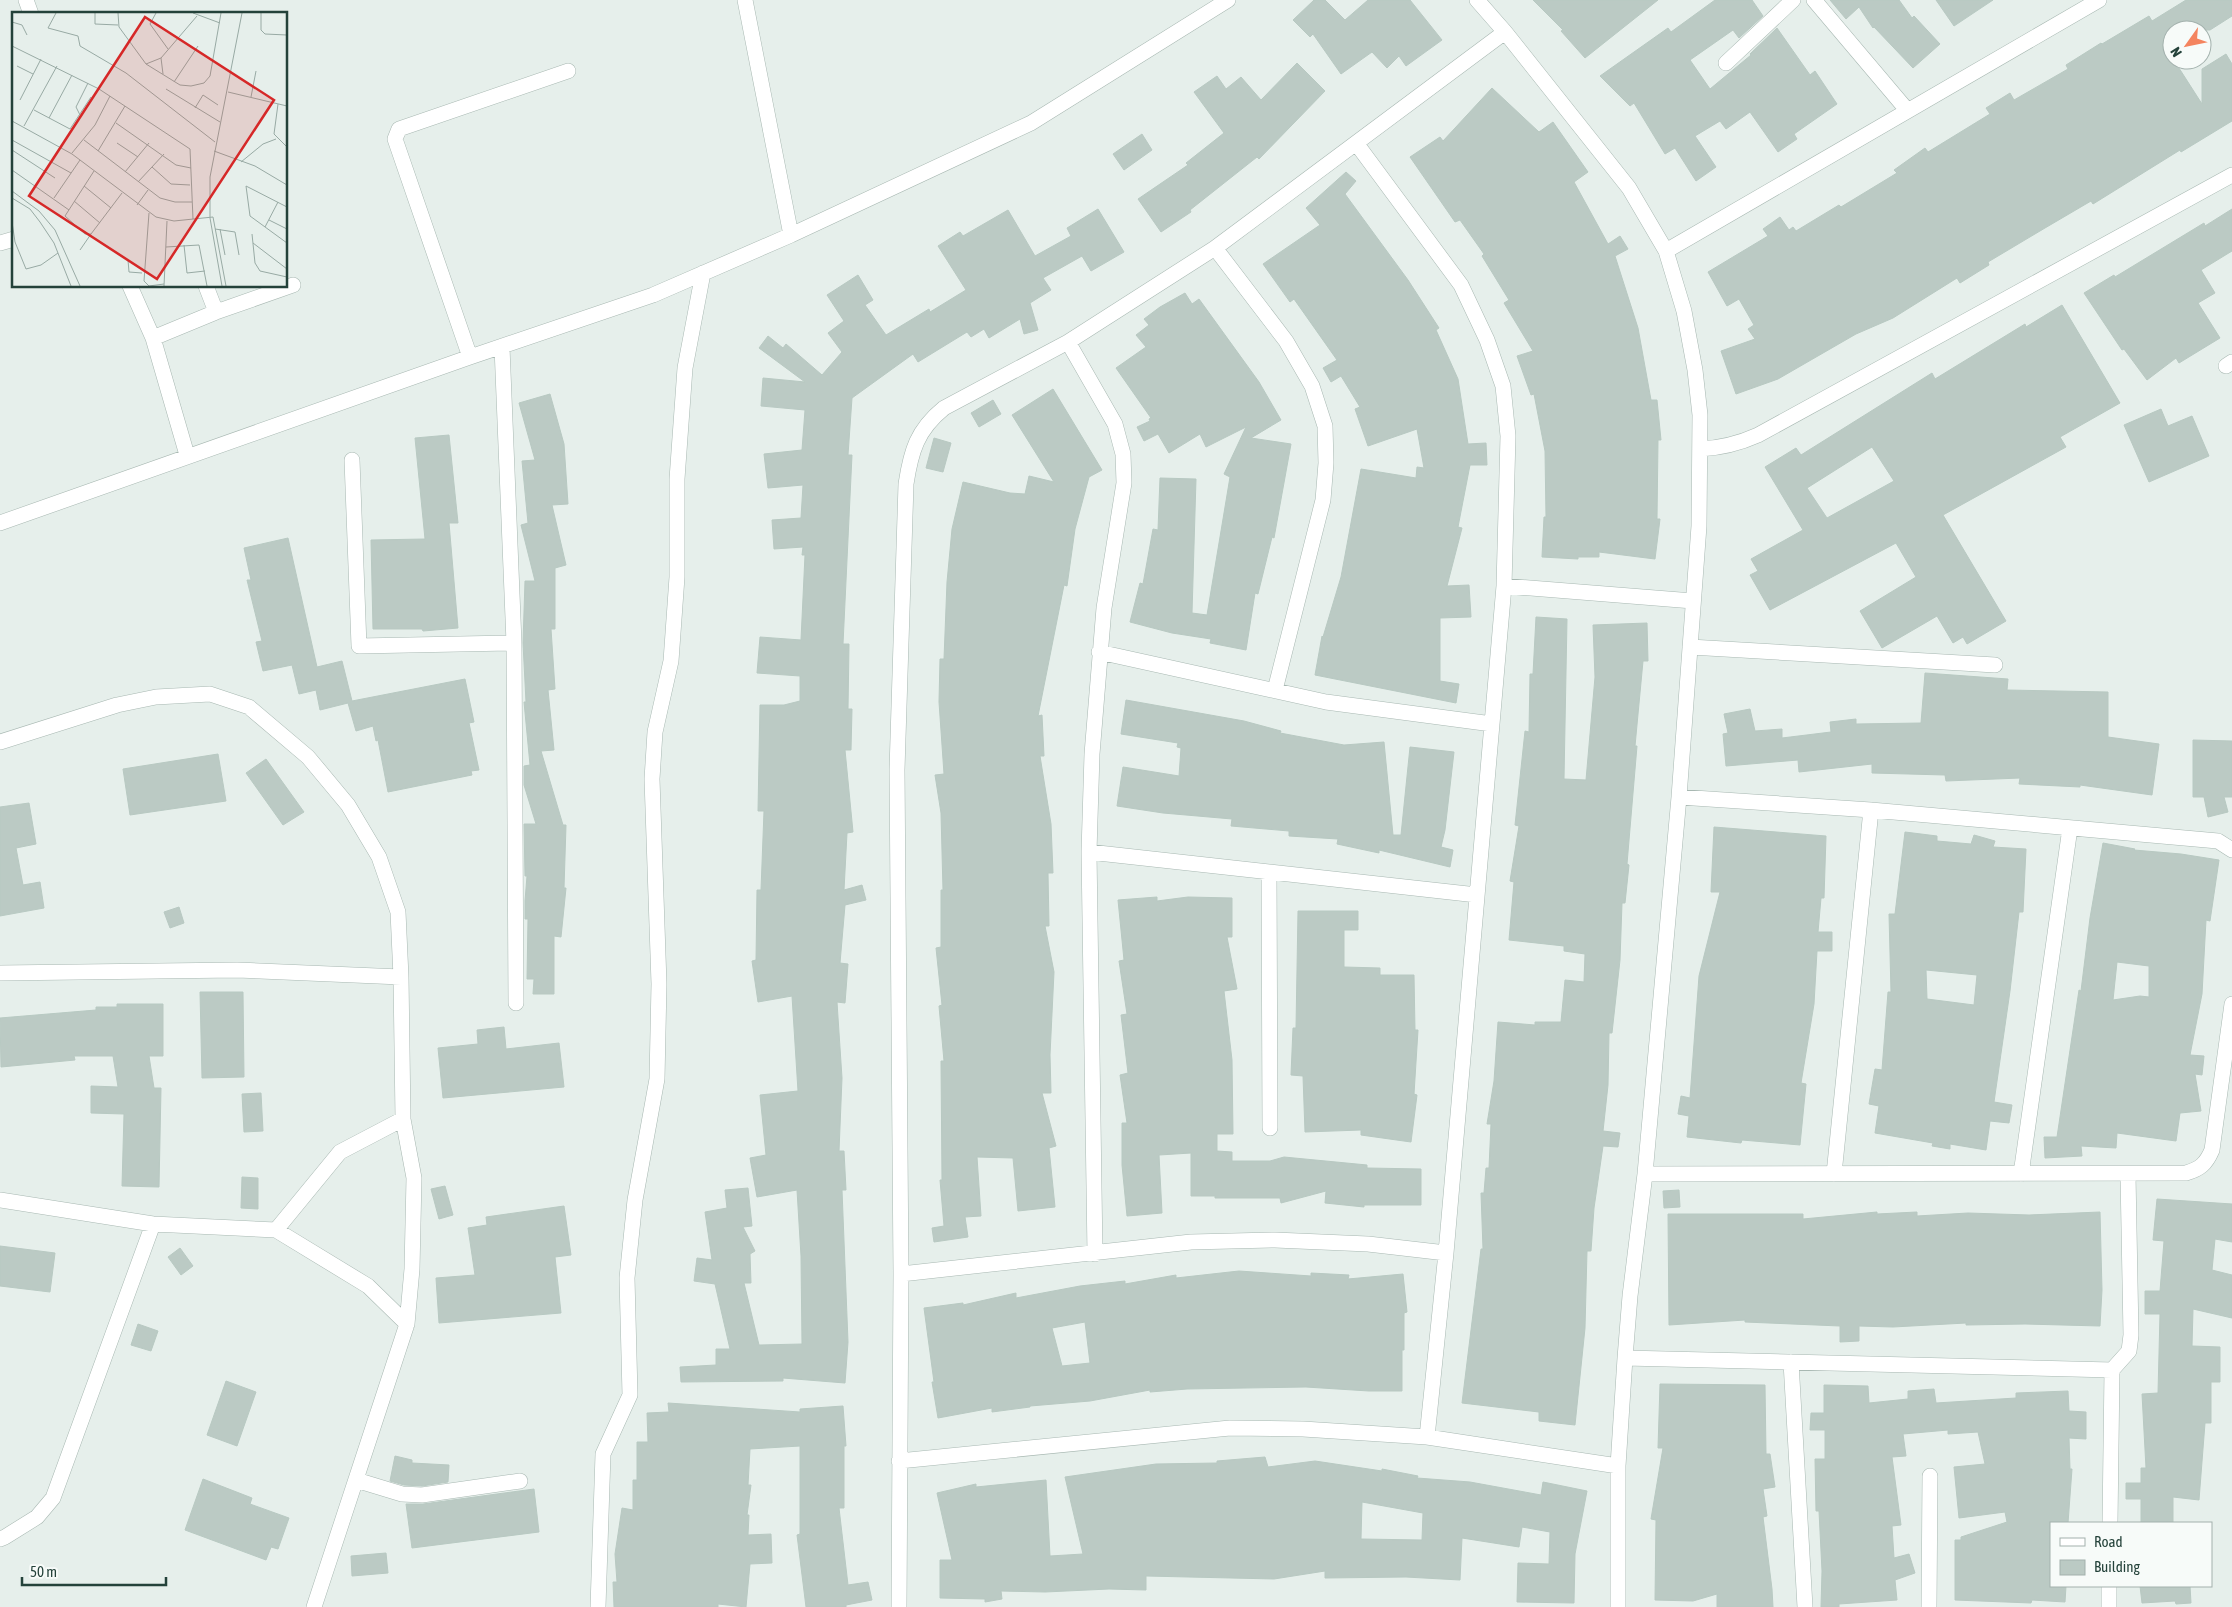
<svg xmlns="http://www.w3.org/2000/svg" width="2232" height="1607" font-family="'Asap Condensed',sans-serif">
<rect width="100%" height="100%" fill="#e6efeb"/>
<!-- building -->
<path fill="#bbcac4" stroke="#b8c9c2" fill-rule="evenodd" d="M1314,0h11l20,20 23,-20h42l32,40 -36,26 -7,-10 -12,12 -15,-16 -31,22 -28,-40 -3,3 -17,-17z
M1533,0h125l-73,58 -24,-27 2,-1z
M1715,0h37l11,16 -24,22 -6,-8 -43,30 20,29 41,-34 -1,-1 27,-26 33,47 5,-4 22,33 -43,30 3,5 -19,13 -28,-40 -24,17 -6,-8 -25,15 21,31 -20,14 -21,-33 -10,6 -31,-51 -4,3 -30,-30 68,-48 3,4z
M1830,0h69l13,18 2,-2 26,28 -27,24 -39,-41 -1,1 -14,-21 -13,12z
M1936,0h57l-39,26z
M2186,0h46v16l-22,14h-38v23l-2,1 32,50v-35l24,-15 6,10v57l-51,31 -1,-2 -87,54 -2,-3 -46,27 -57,34 1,3 -29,18 -3,-5 -64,40 -37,16 -78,45 -42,15 -15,-43 34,-12 -7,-10 6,-4 -15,-26 -12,7 -19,-34 60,-36 -5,-7 17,-12 9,13 4,-3 3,4 43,-26 2,2 56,-34 -3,-3 31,-22 3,4 62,-38 -4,-6 24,-15 4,7 54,-31 -2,-4 35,-22 1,1 47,-28 3,5z
M1297,63l28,28 -66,68 -2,-2 -67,53 1,2 -30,20 -23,-33 50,-34 -2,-2 38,-30 -30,-41 23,-16 9,13 15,-12 20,23z
M1492,88l47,44 14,-10 35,50 -14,10 34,62 12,-8 8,13 -13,7 23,72 13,72h6l4,40h-3l-1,79h3l-5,40 -56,-7v5h-21v2l-36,-2 2,-40h2l-1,-66 -11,-57 -3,1 -14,-39 16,-5 -29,-48 5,-3 -27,-44 2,-2 -24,-34 -5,2 -45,-65 30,-20 3,4z
M1142,134l10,16 -28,20 -11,-16z
M1346,172l10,9 -11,13 63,86 31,48 -3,2 22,49 10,65 18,-1 1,22h-17l-12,62 4,1 -15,58 22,-1 2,32 -31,1v63l19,3 -3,19 -141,-28 7,-39 1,1 18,-60 20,-108 55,9 1,-11 7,1 -7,-39 -49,17 -13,-37 5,-2 -19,-31 -10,6 -8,-14 14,-8 -43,-61 -4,3 -27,-38 57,-39 -14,-17z
M1098,209l26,43 -33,19 -9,-15 -39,22 8,12 -21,13 8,27 -14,4 -4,-15 -31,19 -5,-9 -13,8 -4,-5 -49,30 -5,-8 -61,44 -4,57h4l-9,189h6l-1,65h4l-1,41h-6l8,82 -6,1 -3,57 18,-5 4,15 -21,5 -5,58 8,1 -3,39 -8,-1 5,76 -3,73h5l2,39h-4l6,152 -3,41 -62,-5v3l-102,1 -1,-15 36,-2v-16h14l-15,-65 -21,-3 3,-23 15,2 -7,-48 22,-4 -2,-18 23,-2 4,38 -9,1 12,24 -5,3 1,29h-7l15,62 43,-1 -1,-88 -4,-66 -40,7 -7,-39 16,-3 -6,-60 38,-4 -6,-95 -34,6 -6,-41 4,-1 1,-70h4l3,-79h-6l2,-106h24l16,-4v-25l-43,-3 3,-36 41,3 4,-85h-3l1,-8 -29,2 -2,-29 29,-2 2,-33 -35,3 -4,-34 38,-4 3,-40 -44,-4 2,-28 42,4 -46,-34 9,-12 15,12 3,-4 36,31 20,-23 -14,-19 16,-12 -17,-26 31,-20 15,25 -8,5 21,30 43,-26 1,3 36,-22 -28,-44 22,-14 3,4 45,-26 27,46 36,-20 -4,-8z
M2232,209v42l-31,19 14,23 -17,10 22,35 -41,25 -3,-5 -29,22 -23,-31 -2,1 -38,-57 30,-18 1,2 89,-54 1,3z
M1185,293l7,11 7,-5 60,83 22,38 -30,18 40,6 -17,94 -2,-1 -14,57 -3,-1 -9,57 -36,-7 1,-4 -39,-6 -42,-11 10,-39 3,1 10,-55 5,1 2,-52 36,1 -4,134 15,2 23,-138 -6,-3 22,-47 -40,20 -6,-13 -31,19 -11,-19 -14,7 -7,-14 13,-6 -1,-2 2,-1 -35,-50 30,-21 -10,-12 13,-10 -5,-6 16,-12z
M2062,305l58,98 -60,34 6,10 -123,68 63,106 -39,23 -4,-7 -10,6 -16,-27 -55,32 -22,-37 56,-34 -20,-34 -126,67 -20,-35 8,-4 -7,-12 52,-29 -38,-63 31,-19 5,7 131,-82 3,6 90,-55 1,3zM1872,447l22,34 -67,37 -20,-30z
M1053,389l49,81 -13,7 -14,52 -8,57 -3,-1 -26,131 4,-1 2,41h-4l11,68 2,49h-5l1,53h-4l9,46 -4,83 1,38h-9l14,53 -7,2 6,59 -37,4 -5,-53 -36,-1 4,59 -16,1 3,20 -34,5 -2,-14 12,-2 -4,-46h2l-1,-119h3l-5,-55 3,-1 -6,-57 5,-1v-57h2l-2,-77 -6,-38 9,-1 -5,-72 1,-43h4l3,-77 5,-53 11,-47 47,11 15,1 4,-18 25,6 -42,-67z
M550,394l14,50 4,60 -16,1 14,60 -11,3v61h-4l4,60 -7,1 6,60 -13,1 22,74h3l-2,63h2l-5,49 -7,-1v58h-21l1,-15h-7l1,-60h-3v-18l2,-25h-2l-1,-52h12l-12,-39v-19l6,-1 -6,-63h2l-3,-59 2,-62h10l-14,-56 7,-2 -6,-62 13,-1 -16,-57z
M993,400l8,14 -22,13 -8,-14z
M2161,409l7,17 24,-10 17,40 -60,26 -25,-57z
M449,435l9,88h-9l9,105 -35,3 -1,-2h-49l-2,-89 54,-1 -10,-101z
M934,438l17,5 -8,29 -17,-4z
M288,538l29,129 25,-6 10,40 113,-22 9,43 -5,1 10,47 -8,1 1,4 -84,17 -10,-52 -2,1 -3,-15 -17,5 -8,-28 -28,7 -4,-20 -17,4 -7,-29 -29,6 -7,-29 6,-1 -15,-61h4l-7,-32z
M1536,617l31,2 -3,160 22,1 9,-103 -2,-52 54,-2 1,38h-5l-8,85h2l-10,118 2,1 -4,38h-3l-2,57 -8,73h-3l-1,52 -5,46 17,2 -2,14 -15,-1 -9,62 -3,43h-4l-2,77 -10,97 -36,-4v-9l-77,-9 19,-154h2l-2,-56h3l2,-25h3l2,-44h-4l7,-43 4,-59 37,3v-3h26l4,-42 19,2 1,-28 -21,-3v-5l-55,-6 5,-58 -4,-1 9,-55 -4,-1 10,-94 4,1 1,-58h3z
M1925,673l83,6 -1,11 101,2v45l51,7 -7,51 -72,-10v2l-61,-3 1,-6 -74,3 -1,-6 -73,-2v-9l-73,8 -1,-12 -72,6 -3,-32 5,-1 -4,-19 26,-5 5,22 27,-2v9l49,-6 -1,-10 26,-3v5l65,-1z
M1126,700l118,21 37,10 -1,2 64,12 40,-3 9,93h8l9,-88 44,5 -9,78 -4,17 12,3 -3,17 -71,-17v3l-42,-9 1,-5 -49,-3v-5l-58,-5 1,-7 -69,-6 -46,-7 6,-39 56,9 2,-28 -4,-1 1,-4 -57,-9z
M2193,740l39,1v56h-8l4,15 -20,5 -4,-20h-11z
M218,754l8,47 -96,14 -7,-46z
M266,759l38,53 -21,13 -37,-52z
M29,803l7,41 -20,4 7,37 17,-3 4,26 -44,8v-109z
M1714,827l112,9 -2,62h-3l-3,34h14v19h-15l-3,53 -13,79 5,1 -6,61 -58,-5 -1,3 -54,-6 2,-21 -11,-2 3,-18 9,2 9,-122 21,-84h-9z
M1905,832l32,4v5l34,3 3,-9 21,6 -2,6 33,2 -3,63h-4l-9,79 -16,111 18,3 -3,18 -19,-2 -4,29 -36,-6v5l-18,-3 1,-3 -58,-10 4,-27 -10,-2 6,-35 7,1 6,-78h3l-2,-78h6zM1926,970l51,5 -3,30 -47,-6z
M2103,843l32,6 -1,1 47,4 38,6 -9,61 -4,-1 -4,74 -12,61 14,1 -2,19 -7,-1 6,37 -21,2 -4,28 -59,-8 -1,15 -35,-2 1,10 -37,2 -1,-21h13l22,-147 2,1 9,-73zM2117,962l32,4v31l-9,-1 -27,4z
M1157,897v4l31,-4 44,1v39h-5l10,52 -13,2 8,69 1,74h-16v17l15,1v9h38l14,-4 83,8v3l54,1v36h-57v2l-39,-4 1,-12 -45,12 -1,-5h-65v-2h-24v-43l-32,2 3,58 -35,3 -5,-51v-42h5l-7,-48 8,-2 -7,-58 6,-1 -8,-53 5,-1 -6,-60z
M179,907l5,16 -14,5 -6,-16z
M1298,911h60v19h-14v37l36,1v7h34l1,55h3l-4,64 3,1 -6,47 -50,-7v-5l-56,2 -2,-56 -12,-1 2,-47h3z
M200,992h43l1,85 -42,1z
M117,1004h46v52h-14l5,32h7l-2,99 -37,-1 2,-72 -33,-1v-27l27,1 -5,-31h-39l1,4 -74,7 -1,-49 96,-8v-3h21z
M504,1027l2,22 53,-6 5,44 -121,11 -5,-50 40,-4 -1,-14z
M261,1093l2,38 -19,1 -2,-38z
M242,1177l16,1v31l-17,-1z
M445,1186l8,29 -14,4 -8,-30z
M1679,1190l1,17 -16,1 -1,-17z
M2157,1199l75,5v38l-17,-3 -3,31 20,5v43l-39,-9 -1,37 28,1v35h-9v41h-6l-6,77 -26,-3v26h-32v-24h-15v-16h15v-15h5l-4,-74 16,-1 2,-79h-15v-23h15l4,-50 -11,-1z
M564,1206l7,49 -16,2 6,56 -122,10 -3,-45 39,-3 -7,-47 19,-3 -1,-8z
M1877,1212v2l40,-2v4l51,-3 61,2 71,-3 2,78 -2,36 -75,-2 -59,1v-2l-73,4 -34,-1v15l-19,1v-16l-95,-4v-2l-76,5 -1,-111h135v5z
M0,1246l55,7 -5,39 -50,-6z
M180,1248l13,18 -12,9 -13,-18z
M1239,1271l72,5v-3l38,2 -1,4 55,-5 4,38 -3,1v37h-2v41h-33l-63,-4 -119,2 -37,3v-2l-60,11 -60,5v1l-38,5v-4l-54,10 -6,-36h2l-10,-74 39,-5v2l53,-12v5l64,-12 45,-5v3l51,-9v3zM1085,1322l5,41 -28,3 -10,-38z
M138,1324l20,7 -7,20 -20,-6z
M226,1381l30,11 -19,54 -30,-11z
M1660,1384l105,1 1,69h4l5,33 -12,2 4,27 -4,1 9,72 1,18h-56v-13l-24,7 -38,-1 1,-80 -5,-1 12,-71h-5z
M1824,1385l44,1 1,17 39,-4v-8l26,-2 2,14 80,-5v-5l52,-2 1,20 17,1v27l-17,-1 1,31h2l-4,54h-17v63h15l-1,16 -33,-2 -1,3 -76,-3v-60h6v-3l46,-15 -2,-10 -46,6 -5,-51 31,-3 -7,-32 -30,2v-4l-45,4 3,22 -14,1 9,68 -9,1 2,32 15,-4 6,19 -20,7 2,20 -58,4v3h-18l1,-36 -3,-60h-3l-1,-52h10v-29h-15l1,-17h13z
M668,1403l132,9v-3l43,-3 3,40h-2v62h-5l9,77 20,-3 4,18 -26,5v2h-40l-9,-72 3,-1v-88l-50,3 -2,36h3l-4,30h2l-1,20 23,-1 1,29 -22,1 -4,43 -28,-3v3h-104l-1,-25h4l-2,-28 7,-46 11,2v-30h4v-38h11l-1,-29 22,-1z
M395,1456l17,4v3l37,2 -1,17 -26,4 -18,-1 -14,-4z
M1265,1457l3,10 47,-6 67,10v-2l36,7 -1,2 53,4 71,13 2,-13 44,9 -12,63 -1,49 -57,-1 1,-39 31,1 1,-32 -28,-5 -3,20 -57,-9 -2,42 -54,-3 -81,1v-7l-51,8 -128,-3v14l-37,-1 -64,3 -44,-1 1,8 -17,3v-3l-45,-1v-38h12l-15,-67 39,-9v3l70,-7 4,76 33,-2 -18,-77 91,-13 61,-1v-2zM1362,1502l61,11 -1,27 -61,-1z
M203,1479l49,19 -2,6 39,14 -11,31 -7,-2 -5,13 -81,-30z
M534,1489l5,43 -127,16 -6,-44h17z
M386,1553l2,20 -36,3 -1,-20z
M2140,1586h50l1,17 -15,1 -1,-3 -33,2z"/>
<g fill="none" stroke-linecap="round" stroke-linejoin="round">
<defs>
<path id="minor" d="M26,0l5,14
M745,0l46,235
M1477,0l28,32 124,156 37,63 18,60 11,59 5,45 -1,111 -20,271 -34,377 -15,122 -5,62 -7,108v141
M1814,0l93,110
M1726,63l67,-63
M1356,143l105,142 26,55 16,46 5,50 -4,150 -58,667 -19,184
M0,243l14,-4
M1215,248l71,93 26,45 13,40 1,37 -3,37 -48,190
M1666,251l433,-251
M130,286l23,52 34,117
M206,286l10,26
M153,338l63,-26 77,-27
M1068,342l47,82 8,30 1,29 -20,125 -12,146 -3,98 6,402
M502,347l12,296 2,360
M470,357l-75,-218 4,-10 169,-58
M2226,366l6,-4
M1700,449c22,-1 38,-5 58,-14l474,-260
M352,460l7,186 155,-3
M0,523l470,-166 183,-62 138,-60 240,-112 197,-123
M1504,586l189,15
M1690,647l305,18
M1099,652l227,50 166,22
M0,742l117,-37 39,-8 54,-3 39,13 59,50 40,48 31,52 19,55 3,65 2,142 11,59 -2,91 -5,55 -93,283
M1679,797l192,13 347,31 14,9
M1089,852l388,43
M1269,872l1,256
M0,973l237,-3 164,7
M1645,1174l541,-1c14,-4 20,-9 26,-23l20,-146
M1834,1174l37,-364
M2021,1174l49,-346
M0,1200l153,24 123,6 64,-78 63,-33
M276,1230l92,56 39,38
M901,1274l290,-32 84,-2 93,4 78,9
M1625,1358l487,12
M1791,1362l14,245
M899,1461l331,-33 73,1 124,8 191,29
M356,1480l46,14 20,1 98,-14
M2110,1523l2,-153 17,-19 2,-16 -3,-160
M0,1539l5,-2 32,-20 16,-19 100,-274
M598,1607l5,-153 27,-59 -3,-117 8,-78 22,-121 2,-95 -7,-205 3,-47 16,-71 6,-84v-98l8,-111 18,-95
M899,1607l2,-333 -4,-504 9,-286c5,-33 11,-54 38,-76l124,-66 147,-94 290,-216
M1929,1607l1,-131
M2109,1607v-21"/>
</defs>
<!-- minor casing -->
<use href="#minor" stroke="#a8b8b2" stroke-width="16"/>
<!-- minor -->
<use href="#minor" stroke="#fff" stroke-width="15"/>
</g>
<!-- overview -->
<g transform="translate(12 12)">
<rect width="275" height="275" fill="#e6efeb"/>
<path fill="none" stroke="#98aaa4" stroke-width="1" d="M44,1l-8,15 30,8 2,10 46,27 89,69M83,1v11l23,1M106,1l1,14 27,37 34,21 11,1 13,-3 6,-7 11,-63M144,1l-6,11 18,25M181,1l27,10M249,1v17l4,4 22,1M0,10l10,3 5,10M0,34l87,43 91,60 3,70M134,52l15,-6M5,54l16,8M151,62l-2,-16 36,-42M162,70l24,-36M154,77l54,33M216,80l59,14M239,85l5,-26M8,88l21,-41M266,92l-4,30 13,13M183,96l8,-13 15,10M22,98l36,19 21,-32M68,103l-4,-8 12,-24M37,106l23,-43M0,109l60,33 84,63 18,4 39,-4M104,111l60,42 15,3M12,114l33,-60M0,128l59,33M72,128l76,58 15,4h17M105,131l21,14M0,138l43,28M86,139l27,-45M202,139l41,15 32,19M60,141l23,-28 15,-29M229,150l22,-18 13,-5M140,155l19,17 19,1M0,158l57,40M82,159l-29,45 20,18h6l31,-41M113,160l24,-29M126,170l26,-28M72,174l27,22M0,179l27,20 16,19 25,56M0,186l18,11 10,13 14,21 17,43M42,186l26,-38M62,189l26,22M125,193l11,-15M275,195l-41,-21 4,30 37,27M137,201l-5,68 5,5 15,-2M201,205l13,69M257,208l18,9M0,210l3,20 11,27 15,-4 17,-12M253,215l13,-25M203,217l20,3 4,23M208,217l5,26M240,222l3,29 5,8 27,6M241,231l34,26M172,233l3,28 18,-2M154,235l33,-2 8,41M68,238l11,-16M116,248l1,12 13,1M152,274l3,-65M210,274l-12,-68v-41l32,-164"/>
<path fill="#d62828" fill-opacity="0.15" stroke="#d62828" stroke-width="2.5" d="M133,5l129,83 -117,179 -128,-83z"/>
<rect width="275" height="275" fill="none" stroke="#24423a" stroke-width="2.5"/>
</g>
<!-- legend -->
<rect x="2050" y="1522" width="162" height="65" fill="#f7fbf9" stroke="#a3b1ad"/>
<rect x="2060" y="1538" width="25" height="8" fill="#ffffff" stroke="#a3b1ad"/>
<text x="2094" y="1547" font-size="15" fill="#24423a">Road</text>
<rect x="2060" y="1560" width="25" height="15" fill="#bbcac4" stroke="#a3b1ad"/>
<text x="2094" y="1572" font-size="15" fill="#24423a">Building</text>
<!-- north arrow -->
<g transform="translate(2187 45) rotate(237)"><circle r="24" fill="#f7fbf9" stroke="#a3b1ad"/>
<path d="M0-4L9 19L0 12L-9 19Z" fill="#f4845f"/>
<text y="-8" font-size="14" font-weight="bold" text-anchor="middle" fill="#24423a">N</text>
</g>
<!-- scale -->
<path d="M22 1577v8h144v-8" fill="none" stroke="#24423a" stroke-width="2.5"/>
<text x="30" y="1577" font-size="15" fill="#24423a" stroke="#f7fbf9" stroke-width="4" paint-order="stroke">50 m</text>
</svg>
